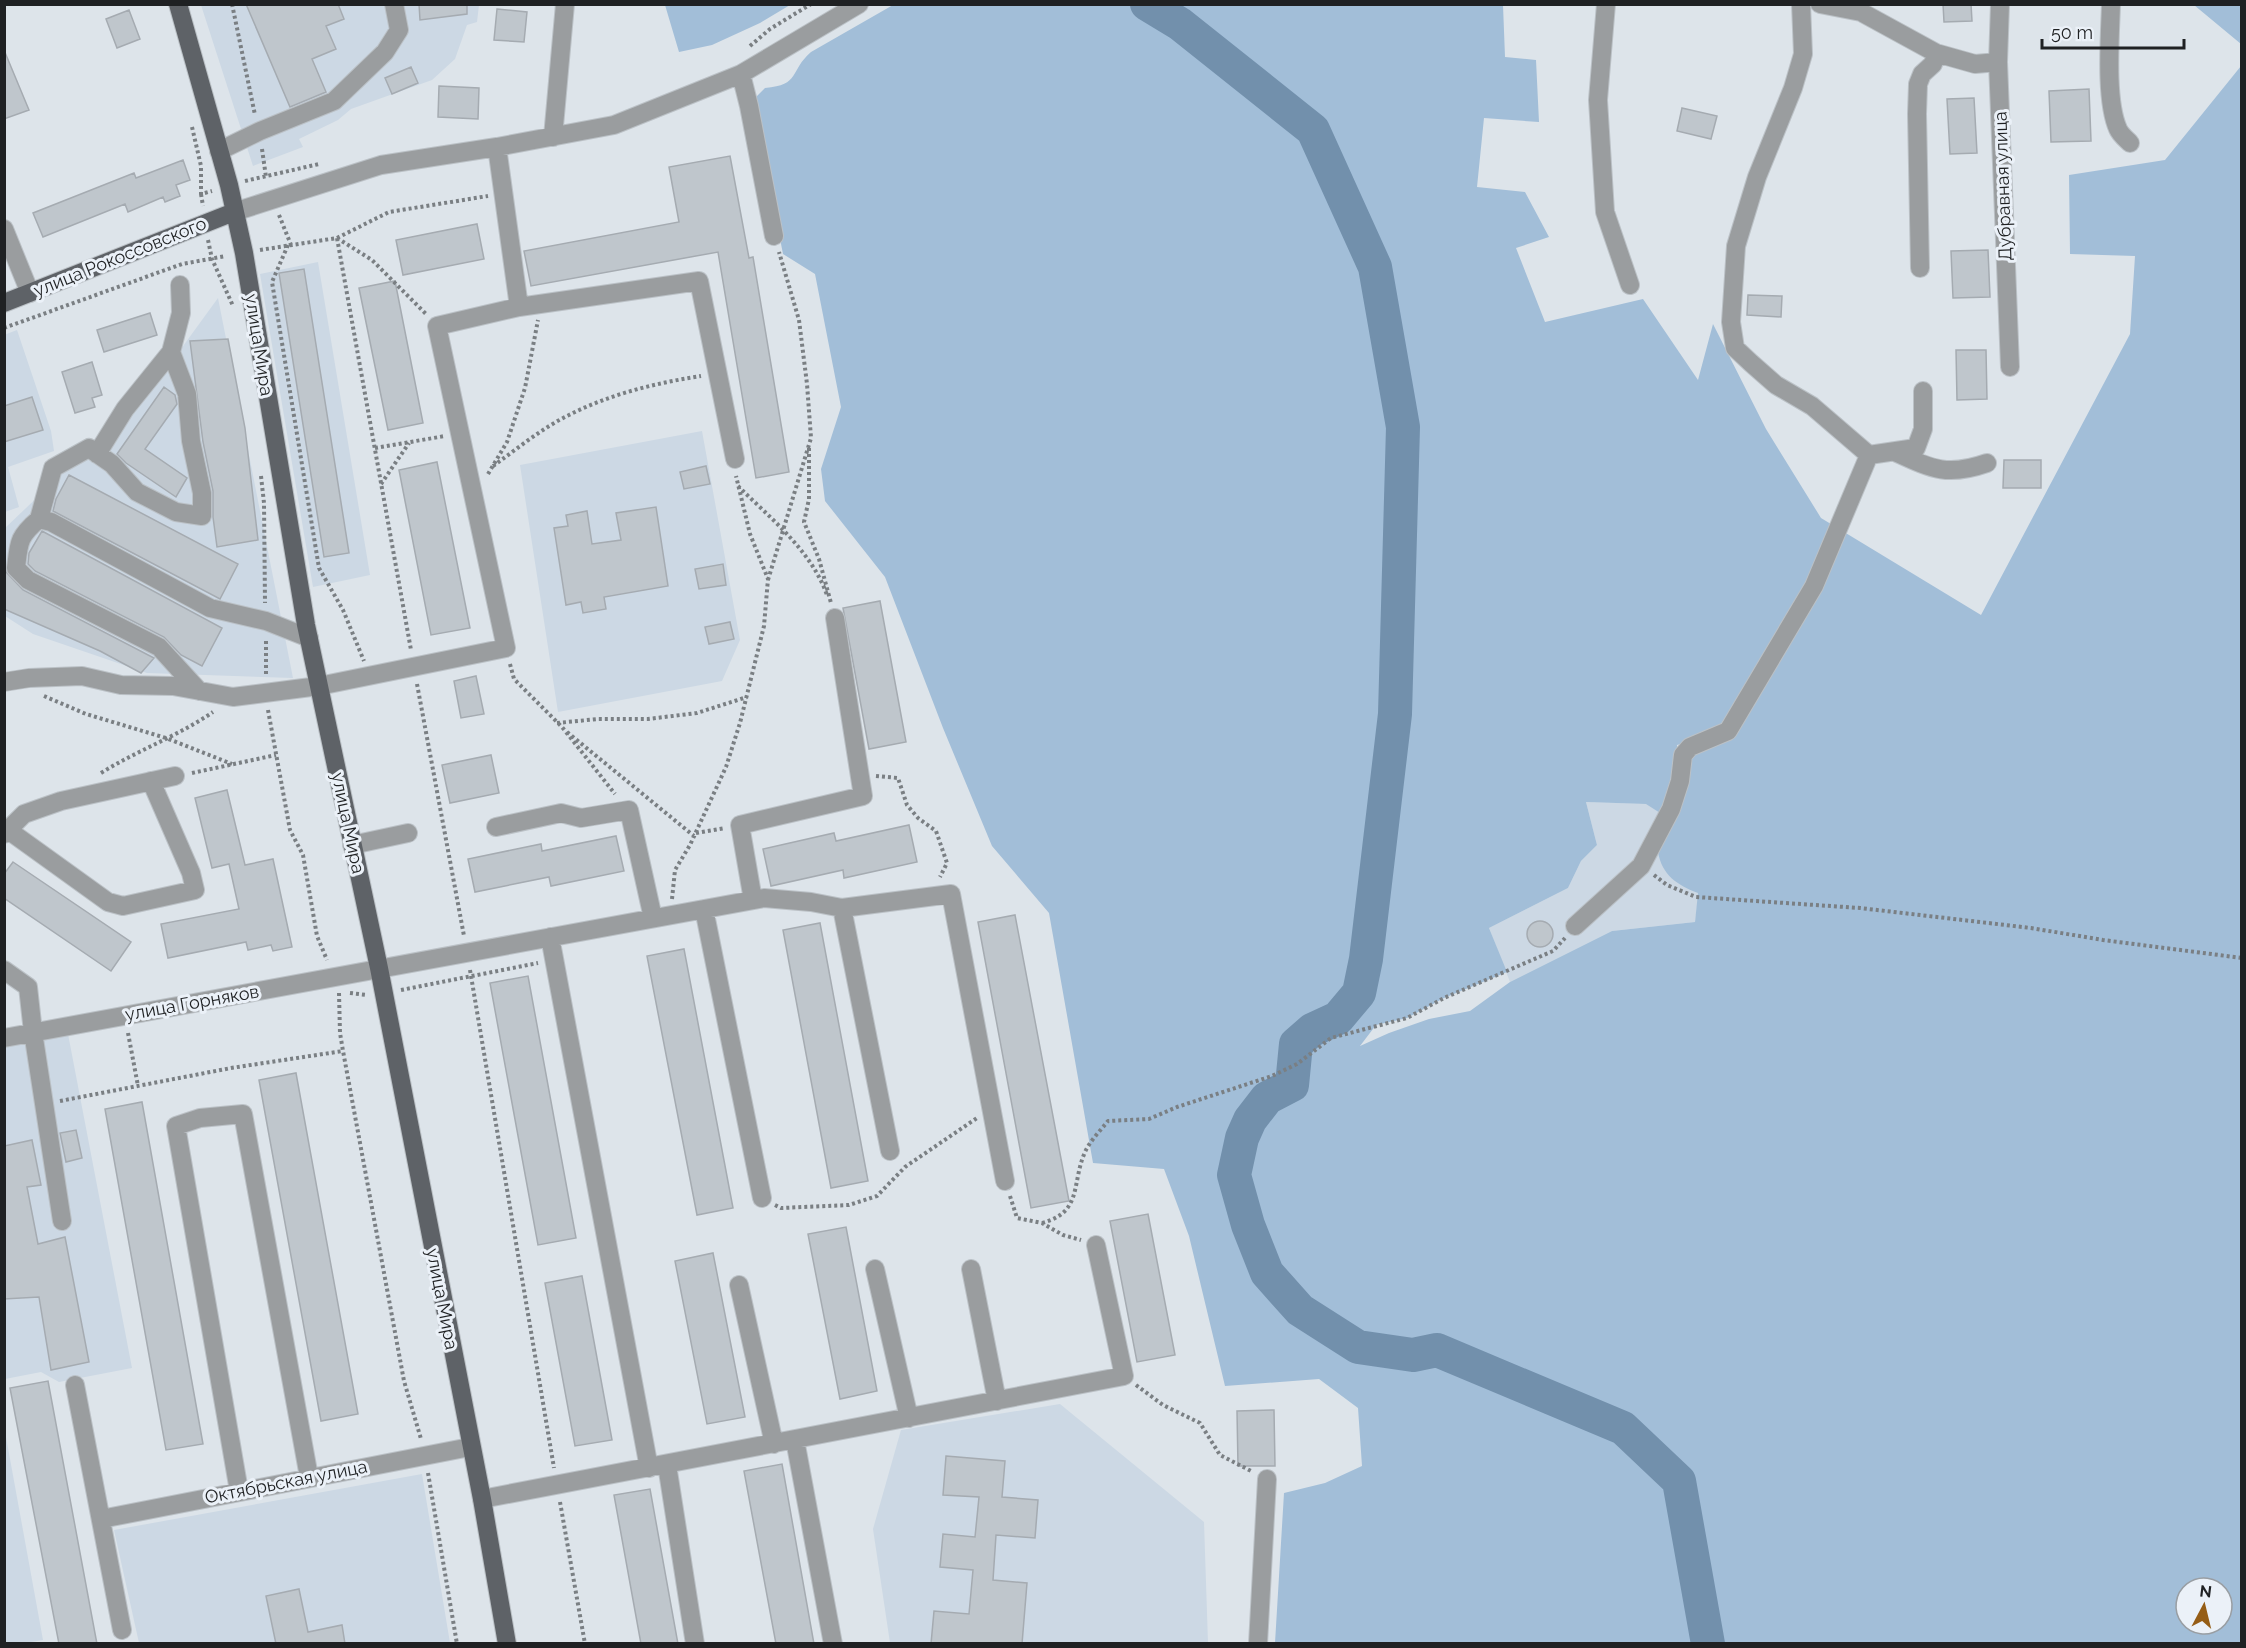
<svg xmlns="http://www.w3.org/2000/svg" width="2246" height="1648" font-family="Raleway,sans-serif">
<rect width="100%" height="100%" fill="#dde4ea"/>
<!-- built -->
<path fill="#ccd8e4" d="M201,5h278l-2,17 -10,3 -12,34 -23,21 -81,29 -13,11 -39,19 4,8 -50,19z
M318,262l52,313 -57,12 -53,-313z
M218,298l75,380 -146,-5 -114,-39 -28,-18 -1,-87 150,-143z
M17,330l34,101 3,20 -46,16 11,40 -14,5 -1,-177z
M702,431l38,209 -18,41 -164,31 -38,-247z
M1586,802l61,2 58,41 -10,77 -83,9 -102,51 -21,-54 79,-40 13,-27 16,-16z
M68,1034l64,334 -73,14 -18,-10 -36,7v-333z
M1060,1404l144,118 4,121h-318l-17,-114 28,-99z
M4,1426l39,214 -18,3h-20z
M422,1474l28,169h-311l-25,-113z"/>
<!-- green -->
<path fill="#a2bed8" fill-rule="evenodd" d="M665,5v-1l125,1 -30,18 -48,22 -33,7z
M893,5h610l2,52 31,3 3,62 -55,-4 -7,69 48,5 24,45 -33,11 29,74 98,-23 55,81 15,-56 53,105 55,89 160,97 149,-281 5,-78 -65,-2 -1,-79 96,-15 76,-94v1577h-966l9,-150 41,-10 37,-17 -4,-58 -39,-29 -94,7 -36,-150 -25,-67 -71,-6 -44,-250 -57,-67 -49,-118 -58,-151 -60,-76 -4,-32 20,-62 -26,-133 -32,-20 -29,-147 3,-11 8,-8c36,-3 24,-17 46,-36zM1685,743c8,43 -12,70 -27,109 4,23 19,33 40,41l-3,29 -83,9 -102,51 -40,29 -41,8 -40,14 -29,13 16,-21 31,-7 37,-20 63,-26 -18,-44 79,-40 13,-27 16,-16 -11,-43 60,2 14,9 17,-33v-35zM2186,1588h36v36h-36z
M2194,5h47v39z"/>
<g fill="none" stroke-linecap="round" stroke-linejoin="round">
<!-- river -->
<path stroke="#7290ac" stroke-width="34" d="M1147,4l33,20 133,106 62,137 28,160 -8,287 -29,245 -7,34 -21,25 -26,12 -16,14 -4,41 -25,13 -17,22 -8,18 -8,37 14,50 19,48 33,37 58,37 55,8 24,-5 186,78 56,53 29,163"/>
</g>
<!-- building -->
<path fill="#bfc6cc" stroke="#a5abb1" stroke-width="1.5" d="M246,4h92l6,15 -18,7 10,23 -24,10 14,33 -36,15z
M419,4h48v10l-47,6z
M1943,4h28l1,17 -28,1z
M497,9l30,3 -3,30 -30,-2z
M129,10l11,29 -23,9 -11,-29z
M4,50l25,60 -25,9z
M411,67l7,16 -26,11 -7,-16z
M439,86l40,2 -1,31 -40,-2z
M2089,89l2,52 -40,1 -2,-51z
M1974,98l3,55 -27,1 -3,-55z
M1682,108l35,8 -6,23 -34,-8z
M730,156l19,102 4,-1 36,215 -33,6 -38,-226 -187,34 -7,-35 155,-29 -10,-55z
M183,160l7,20 -14,5 4,11 -15,6 -2,-5 -35,15 -3,-8 -82,33 -10,-24 101,-40 2,5z
M477,224l7,35 -81,16 -7,-35z
M1988,250l2,47 -37,1 -2,-47z
M304,269l45,284 -25,4 -45,-284z
M395,281l28,142 -35,7 -29,-142z
M1748,295l34,1 -1,21 -34,-2z
M150,313l7,22 -53,17 -7,-22z
M228,339l17,89 13,112 -41,7 -4,-30v-26l-10,-49 -13,-101z
M1956,350h30l1,49 -30,1z
M92,362l10,33 -10,3 3,9 -20,6 -13,-41z
M164,387l11,8 2,9 -32,45 42,29 -11,19 -50,-34 -9,-9z
M32,397l11,33 -39,12v-36z
M2004,460h37v28h-38z
M437,462l33,166 -39,7 -32,-165z
M706,466l4,18 -26,5 -4,-17z
M69,475l169,89 -18,35 -167,-88 3,-12z
M656,507l12,79 -64,11 2,12 -23,4 -2,-11 -15,3 -12,-77 14,-2 -2,-11 21,-4 5,33 29,-4 -5,-27z
M42,531l180,97 -20,38 -21,-11 -17,-18 -129,-66 -7,-7 1,-11z
M4,556l2,16 17,18 131,68 -13,15 -41,-22 -96,-42z
M723,564l3,21 -27,4 -4,-20z
M880,601l26,141 -37,7 -26,-141z
M730,622l4,17 -25,5 -4,-17z
M476,676l8,38 -23,4 -7,-37z
M491,755l8,38 -49,10 -8,-38z
M227,790l18,75 28,-6 19,88 -19,4 -2,-6 -23,5 -2,-8 -78,16 -7,-34 78,-15 -10,-45 -17,4 -17,-70z
M909,825l8,37 -73,16 -1,-8 -72,16 -8,-37 71,-16 2,8z
M616,836l8,35 -73,15 -2,-9 -74,15 -7,-33 73,-15 1,7z
M13,862l118,80 -20,29 -107,-73v-24z
M1015,915l54,286 -38,7 -53,-286z
M1527 934a13 13 0 1 1 26 0a13 13 0 1 1-26 0Z
M820,923l48,258 -37,7 -48,-258z
M684,949l49,259 -36,7 -50,-259z
M528,976l48,262 -38,7 -48,-262z
M296,1073l62,341 -37,7 -62,-341z
M142,1102l61,342 -37,6 -61,-341z
M76,1130l6,28 -16,4 -6,-29z
M32,1140l9,45 -14,2 11,57 27,-7 24,125 -38,8 -12,-73 -35,2v-153z
M1148,1214l27,141 -38,7 -27,-141z
M846,1227l31,164 -37,8 -32,-165z
M713,1253l32,164 -38,7 -32,-163z
M582,1276l30,164 -37,6 -30,-163z
M48,1381l49,263h-38l-49,-256z
M1274,1410l1,56h-37l-1,-55z
M946,1456l59,5 -3,36 36,3 -3,38 -39,-3 -3,45 34,3 -5,61h-91l3,-33 35,3 4,-44 -33,-3 3,-33 32,3 4,-40 -36,-2z
M782,1464l32,180h-38l-32,-173z
M650,1489l28,155h-37l-27,-149z
M299,1589l9,43 34,-7 3,19h-69l-10,-48z"/>
<g fill="none" stroke-linecap="round" stroke-linejoin="round">
<defs>
<path id="minor" d="M1606,4l-8,96 7,112 25,73
M1820,4l41,8 75,41 39,11 23,-2
M2000,4l-2,58 12,305
M2111,4c-1,33 -6,96 7,125 2,5 8,10 12,14
M741,74l8,32 25,130
M553,137l12,-133
M497,147l22,160
M219,151l41,-20 74,-30 51,-49 14,-22 -5,-26
M234,212l147,-47 116,-18 117,-22 127,-51 118,-70
M4,229l26,64
M1920,268l-3,-154 1,-30 4,-10 11,-10 3,-11
M1895,452c37,17 52,25 92,11
M97,454l28,-45 46,-57
M1869,455l47,-7 7,-19v-38
M39,519l14,-51 36,-20 23,16 25,28 39,20 26,4v-23l-11,-52 -4,-47 -16,-42 10,-39 -1,-28
M4,682l25,-4 53,-2 39,9 52,1 60,11 86,-11 187,-38 -69,-322 82,-19 180,-26 36,178
M199,691l-40,-44 -131,-67 -12,-12c3,-26 2,-31 23,-49l12,3 159,86 56,13 43,17
M496,827l65,-14 20,5 48,-8 24,108
M8,830l100,72 15,4 72,-16 -4,-17 -40,-92
M4,834l20,-20 37,-13 114,-25
M352,845l56,-12
M753,900l-13,-75 123,-29 -28,-178
M842,908l48,243
M704,909l58,289
M1575,926l66,-60 30,-57 9,-28 3,-26 7,-8 38,-16 86,-145 55,-131 -57,-49 -36,-21 -25,-22 -16,-15 -4,-26 5,-76 21,-69 36,-89 10,-34 -2,-50
M550,937l99,531
M4,970l24,17 5,45 29,189
M4,1038l760,-140 47,4 31,6 109,-14 54,287
M875,1269l34,149
M971,1269l26,132
M739,1285l35,159
M75,1385l47,245
M795,1440l38,204
M667,1465l28,179
M239,1491l-63,-365 24,-8 43,-4 66,363
M482,1499l642,-123 -28,-131
M101,1519l369,-72
M1258,1644l9,-165"/>
<path id="major" d="M178,4l51,181 15,68 62,372 73,343 103,531 25,145
M4,303l230,-91"/>
</defs>
<!-- minor casing -->
<use href="#minor" stroke="#bbc1c6" stroke-width="20"/>
<!-- major casing -->
<use href="#major" stroke="#bbc1c6" stroke-width="20"/>
<!-- path -->
<path stroke="#7a7f83" stroke-width="4" stroke-dasharray="3 3" stroke-linecap="butt" d="M232,4l23,111
M750,46l20,-17 41,-25
M192,127l9,39v28l11,-3
M262,149l4,28
M245,181l74,-17
M201,194l2,12
M279,215l12,30
M337,238l52,-26 99,-16
M337,238l35,22 55,55
M208,240l4,19 21,47
M288,245l-16,37 47,286 24,42 21,51
M260,250l77,-12 74,412
M4,328l178,-64 44,-8
M375,448l70,-12
M809,448v51l-5,23 15,37 12,44
M493,466c24,-17 49,-38 76,-51 41,-21 87,-32 132,-39
M488,474l19,-32 18,-54 13,-68
M261,476l3,27 1,100
M381,484l28,-41
M738,486c32,32 73,64 89,109
M768,580l43,-142 -4,-54 -8,-64 -20,-68
M266,641v34
M510,664l4,15 48,48 53,67
M417,684l47,252
M44,696l42,18 80,24 66,26
M268,710l22,120 13,25 14,81 10,24
M557,723l41,-4h50l49,-6 50,-16
M567,732l127,104
M101,773c37,-23 77,-37 112,-61
M192,773l84,-18
M876,776l22,2 9,27 11,13 18,13 11,32 -7,14
M696,833l29,-5
M1654,875l13,10 29,12 164,11 171,20 72,12 139,18
M672,899l3,-29 15,-25 36,-78 14,-44 24,-97 4,-47 -18,-45 -14,-58
M470,970l84,498
M401,990l137,-27
M339,993l1,40 3,18 61,330 17,58
M350,993l17,2
M128,1033l10,53
M60,1101l171,-33 112,-17
M1010,1196l7,22 25,5 21,12 18,5
M775,1205l6,3 68,-3 28,-9 28,-29 72,-49
M1042,1223c41,-11 29,-39 43,-71 5,-11 15,-21 23,-31l41,-2 28,-12 95,-31 25,-12 34,-26 76,-20 37,-20 109,-47 12,-13
M1136,1385l27,20 37,18 20,32 33,17
M428,1473l29,171
M560,1502l25,142"/>
<!-- minor -->
<use href="#minor" stroke="#9a9d9f" stroke-width="18"/>
<!-- major -->
<use href="#major" stroke="#5e6267" stroke-width="18"/>
</g>
<g text-anchor="middle" stroke-width="6" stroke-linejoin="round" paint-order="stroke">
<!-- street labels -->
<g font-size="18" fill="#1f2123" stroke="#ebf1f8">
<text transform="translate(2003 186) rotate(-92)" y="6">Дубравная улица</text>
<text transform="translate(120 257) rotate(-22)" y="6">улица Рокоссовского</text>
<text transform="translate(259 345) rotate(81)" y="6">улица Мира</text>
<text transform="translate(348 823) rotate(78)" y="6">улица Мира</text>
<text transform="translate(192 1003) rotate(-10)" y="6">улица Горняков</text>
<text transform="translate(442 1299) rotate(79)" y="6">улица Мира</text>
<text transform="translate(286 1482) rotate(-11)" y="6">Октябрьская улица</text>
</g>
</g>
<!-- border -->
<rect width="2246" height="1648" fill="none" stroke="#1f2123" stroke-width="12"/>
<!-- north arrow -->
<g transform="translate(2204 1606) rotate(7)"><circle r="28" fill="#ebf1f8" stroke="#999ea3" stroke-width="1.5"/>
<path d="M0-4.5L10 22L0 15L-10 22Z" fill="#955d16"/>
<text y="-9" font-size="16" font-weight="bold" text-anchor="middle" fill="#1f2123">N</text>
</g>
<!-- scale -->
<path d="M2042 39v9h142v-9" fill="none" stroke="#1f2123" stroke-width="3"/>
<text x="2051" y="39" font-size="18" fill="#1f2123" stroke="#ebf1f8" stroke-width="4.5" paint-order="stroke">50 m</text>
</svg>
